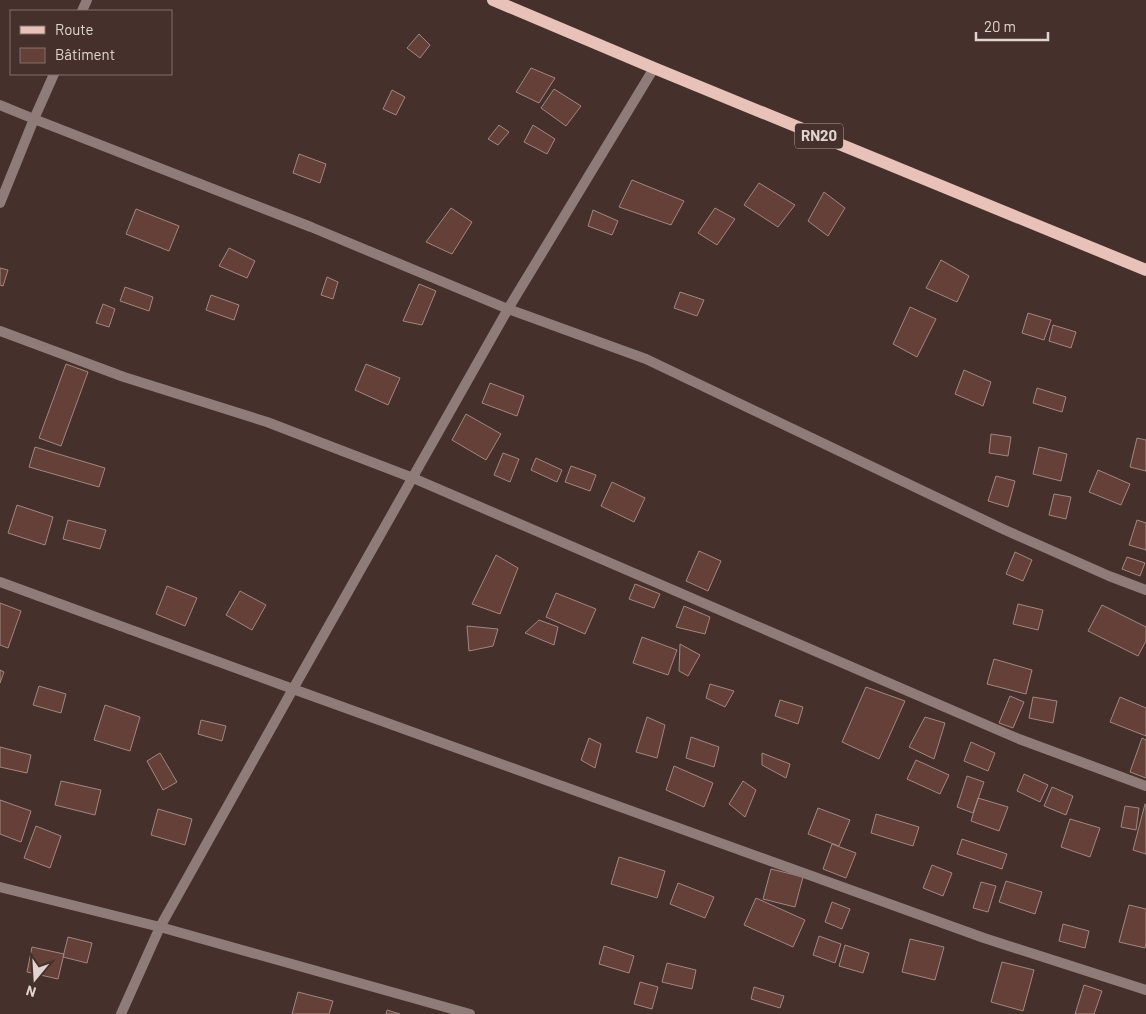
<svg xmlns="http://www.w3.org/2000/svg" width="1146" height="1014" font-family="Barlow,sans-serif">
<rect width="100%" height="100%" fill="#45302b"/>
<!-- building -->
<path fill="#654038" stroke="#a18781" d="M419,34l11,11 -10,13 -13,-10z
M531,68l24,10 -16,25 -23,-11z
M554,89l27,17 -15,20 -25,-18z
M392,90l13,7 -9,18 -13,-6z
M499,125l10,7 -11,13 -10,-6z
M533,125l22,14 -8,15 -23,-12z
M299,154l27,10 -6,19 -27,-10z
M632,180l52,21 -13,24 -52,-18z
M759,183l36,22 -17,22 -34,-22z
M824,192l21,16 -17,28 -20,-15z
M451,208l21,14 -20,32 -26,-12z
M715,208l20,11 -18,26 -19,-12z
M136,209l43,17 -10,25 -43,-17z
M593,210l25,11 -6,14 -24,-9z
M229,248l26,13 -8,17 -28,-12z
M941,260l28,16 -12,26 -31,-14z
M0,268l8,2 -5,16 -3,-1z
M327,277l11,5 -5,17 -12,-4z
M419,284l17,7 -14,34 -19,-4z
M125,287l28,10 -4,14 -29,-10z
M680,292l24,8 -7,16 -23,-8z
M211,295l28,10 -5,15 -28,-10z
M103,304l12,5 -6,18 -13,-4z
M910,307l26,12 -19,38 -24,-13z
M1028,313l23,7 -7,20 -22,-7z
M1053,325l23,7 -5,16 -22,-7z
M66,364l22,8 -27,74 -22,-8z
M366,364l34,14 -12,27 -33,-15z
M964,370l27,12 -8,24 -28,-12z
M490,383l34,13 -7,20 -35,-13z
M1037,388l29,9 -4,15 -29,-9z
M466,414l35,20 -15,26 -34,-20z
M991,434l20,3 -3,19 -19,-3z
M1137,438l9,2v31l-16,-4z
M35,447l70,21 -6,19 -70,-20z
M1039,447l28,7 -6,27 -28,-7z
M503,453l16,6 -9,23 -16,-7z
M536,458l26,12 -5,12 -26,-12z
M571,466l25,9 -6,16 -25,-9z
M1098,470l32,14 -9,21 -32,-13z
M996,476l19,5 -7,26 -20,-6z
M612,482l33,16 -11,24 -33,-16z
M1054,494l17,3 -5,22 -17,-4z
M17,505l36,12 -8,28 -37,-12z
M68,520l38,10 -6,19 -37,-10z
M1137,520l9,3v27l-17,-5z
M699,551l22,10 -13,30 -22,-10z
M1015,552l17,8 -9,21 -17,-7z
M496,555l22,13 -18,46 -28,-10z
M1127,557l18,6 -5,13 -18,-7z
M635,584l25,10 -6,14 -25,-9z
M167,586l30,12 -12,28 -29,-12z
M240,591l26,14 -14,25 -26,-15z
M556,593l40,16 -11,25 -39,-17z
M0,603l21,8 -13,37 -8,-3z
M1018,604l25,6 -5,20 -25,-6z
M1102,605l44,22v14l-8,15 -50,-25z
M684,606l26,11 -5,17 -29,-7z
M539,620l19,7 -4,18 -29,-12z
M467,626l31,3 -5,17 -24,5z
M642,637l35,13 -9,25 -35,-12z
M680,644l20,11 -12,21 -9,-5z
M994,659l38,11 -6,24 -39,-10z
M0,670l4,2 -4,11z
M710,684l24,7 -9,16 -19,-9z
M39,686l27,8 -5,19 -28,-8z
M866,687l39,14 -26,58 -37,-17z
M1010,696l14,6 -11,26 -14,-5z
M1033,697l24,4 -4,22 -24,-5z
M1120,697l26,11v28l-36,-14z
M780,700l23,7 -5,17 -23,-8z
M105,705l35,12 -10,34 -36,-11z
M647,717l18,8 -8,33 -21,-6z
M925,717l20,6 -11,36 -25,-12z
M201,720l25,6 -4,15 -24,-7z
M691,737l28,10 -5,20 -28,-9z
M589,738l12,6 -6,24 -14,-8z
M1142,738l4,2v38l-16,-6z
M971,742l24,11 -7,18 -24,-10z
M0,747l31,8 -4,18 -27,-6z
M160,753l17,29 -14,8 -16,-29z
M762,753l28,11 -4,14 -24,-13z
M916,760l33,15 -9,19 -33,-15z
M674,766l39,17 -9,24 -38,-17z
M1024,774l24,11 -8,17 -23,-11z
M967,776l17,6 -11,31 -16,-6z
M61,781l40,9 -6,25 -40,-10z
M743,781l13,9 -11,27 -16,-13z
M1052,787l21,9 -7,19 -22,-9z
M978,798l30,9 -9,24 -28,-10z
M0,800l31,11 -10,31 -21,-8z
M1145,804h1v50l-13,-4z
M1125,806l14,2 -3,22 -15,-3z
M818,808l32,12 -11,26 -31,-12z
M158,809l34,10 -7,26 -34,-10z
M876,814l43,13 -6,19 -42,-13z
M1070,819l30,9 -10,29 -29,-10z
M36,826l25,10 -11,32 -26,-10z
M962,839l45,15 -5,15 -45,-15z
M832,844l24,9 -10,25 -23,-9z
M619,857l46,14 -8,27 -46,-14z
M932,865l20,8 -9,23 -20,-8z
M771,869l32,8 -8,30 -32,-8z
M1006,881l36,11 -7,22 -36,-12z
M981,882l15,4 -8,26 -15,-4z
M678,883l36,14 -9,21 -35,-14z
M756,898l49,22 -12,27 -49,-22z
M832,902l18,7 -8,20 -17,-7z
M1129,905l17,4v34l-1,5 -26,-6z
M1063,924l26,7 -4,17 -26,-7z
M819,936l22,8 -6,19 -22,-8z
M68,937l24,6 -5,20 -24,-6z
M910,939l34,8 -9,33 -33,-8z
M845,945l24,8 -6,20 -24,-7z
M604,946l30,10 -5,17 -30,-9z
M32,947l32,7 -6,25 -31,-7z
M1002,962l32,8 -11,41 -32,-9z
M667,963l29,7 -4,19 -30,-7z
M640,982l18,5 -6,22 -18,-5z
M1084,985l18,6 -8,23h-19z
M754,987l30,9 -4,12 -29,-9z
M298,992l35,9 -4,13h-37z
M387,1010l13,4h-14z"/>
<g fill="none" stroke-linecap="round" stroke-linejoin="round">
<!-- street -->
<path stroke="#8f7c78" stroke-width="10" d="M82,11l5,-11
M0,105l34,14 277,108 197,82 138,50 359,171 104,46 37,14
M0,203l34,-84 20,-45
M0,331l124,46 143,45 146,56 606,261 127,47
M0,582l293,107 691,249 162,52
M0,887l160,40 310,87
M121,1014l39,-87 133,-238 215,-380 146,-241"/>
<!-- primary -->
<path stroke="#e8c1b9" stroke-width="12" d="M493,0l161,68 492,202"/>
</g>
<g text-anchor="middle" stroke-width="5" stroke-linejoin="round" paint-order="stroke">
<!-- shield labels -->
<rect fill="#45302b" stroke="#b2a29e" stroke-width="1" x="795" y="123.5" width="48" height="25" rx="4"/>
<g font-size="15" font-weight="bold" fill="#e1d3cf">
<text x="819" y="141">RN20</text>
</g>
</g>
<!-- legend -->
<rect x="10" y="10" width="162" height="65" fill="#45302b" stroke="#83716d"/>
<rect x="20" y="26" width="25" height="8" fill="#e8c1b9" stroke="#83716d"/>
<text x="55" y="35" font-size="15" fill="#e1d3cf">Route</text>
<rect x="20" y="48" width="25" height="15" fill="#654038" stroke="#83716d"/>
<text x="55" y="60" font-size="15" fill="#e1d3cf">Bâtiment</text>
<!-- north arrow -->
<g transform="translate(35 979) rotate(198)" stroke="#45302b" stroke-width="4" paint-order="stroke">
<path d="M0-4L9 19L0 12L-9 19Z" fill="#e1d3cf"/>
<text y="-8" font-size="14" font-weight="bold" text-anchor="middle" fill="#e1d3cf">N</text>
</g>
<!-- scale -->
<path d="M976 32v8h72v-8" fill="none" stroke="#e1d3cf" stroke-width="2.5"/>
<text x="984" y="32" font-size="15" fill="#e1d3cf" stroke="#45302b" stroke-width="4" paint-order="stroke">20 m</text>
</svg>
